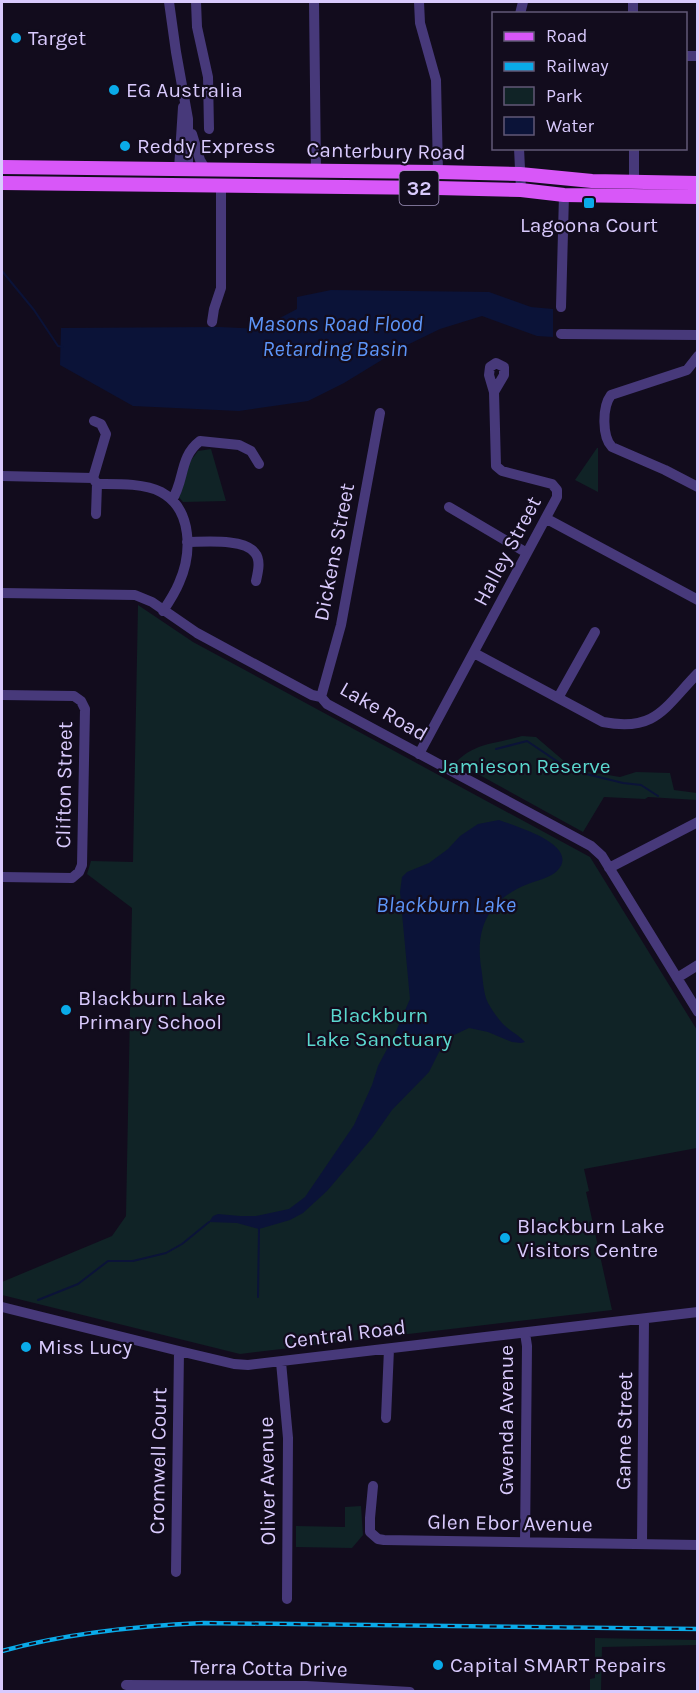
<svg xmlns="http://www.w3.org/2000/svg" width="699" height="1693" font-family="Karla,sans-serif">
<rect width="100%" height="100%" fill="#120c1d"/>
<!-- green -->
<path fill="#102326" d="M597,448h1v44l-23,-12z
M211,449l15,52 -43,1 -6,-7 12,-32 9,-12z
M138,605l55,37 397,215 107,173v118l-113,21 5,22 -3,1 26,118 -372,44 -238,-59v-13l110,-46 14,-20 6,-308 -45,-34 4,-13 42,1z
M522,736l14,1 28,24 15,9 41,7 16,-5 34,1 4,17 23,3v7l-49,-3 -3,2 -41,-2 -21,35 -127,-70c20,-20 40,-18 66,-26z
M361,1506l2,29 -11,13 -56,-1v-21l49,1v-20z
M595,1638l102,2v5l-95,2 -1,44h-11v-12l5,-1z"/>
<!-- water -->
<path fill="#0b1338" d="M331,290l158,2 42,15 22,2v28l-16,-1 -55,-20 -42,13 -37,18 -59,36 -36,18 -69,10 -106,-5 -73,-41 1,-37 159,-1 39,2 38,-20v-12z
M499,820c16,6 83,25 58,51 -6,6 -21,10 -29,13 -38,15 -53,42 -47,83 2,11 2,26 7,36 4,7 10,16 16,22 6,6 15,10 21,17l-4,1 -9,-1 -24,-10 -19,-4 -15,7 -15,17 -10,20 -37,38 -19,27 -46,54 -24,22 -13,7 -31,9 -22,-6 -28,-1 4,-6 5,-2 22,2h16l33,-7 16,-12 49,-72 18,-40 6,-19 16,-30 16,-37 -10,-107 2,-15 5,-5 22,-9 19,-14 12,-13 18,-12z"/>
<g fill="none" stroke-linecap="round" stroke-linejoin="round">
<!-- stream -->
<path stroke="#0b1338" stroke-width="2" d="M2,271l32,39 24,36 5,1
M496,749l31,-8 43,29 53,13 18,2 17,11
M258,1297l1,-68
M38,1300l40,-16 30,-23h25l33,-8 16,-9 27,-22"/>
<!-- minor -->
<path stroke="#47397a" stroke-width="10" d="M169,2l7,50 12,67v50
M196,2l1,25 11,50 1,52
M314,2l2,169
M419,2l1,21 16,57 2,92
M520,14l3,-12
M633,14v-12
M686,56h12
M192,134l8,26 6,10
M519,148l2,42
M634,148v34
M179,169l4,-62
M561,307l3,-112
M212,322l2,-13 7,-21v-103
M561,334l137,1
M698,356l-11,14 -76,25c-9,12 -9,42 1,52l53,23 33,17
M2,476l91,2 4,6c19,0 47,-1 64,8 32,17 31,62 18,91 -4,10 -10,19 -16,28
M93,478l13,-44 -5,-10 -7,-3
M172,500c13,-20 7,-43 28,-59l39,4 12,6 8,13
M449,507l78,46
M96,514l1,-30
M547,519l151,81
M187,542c17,0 58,-4 68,11 6,7 3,19 1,28
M2,593l133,2 17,7 45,31 115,62 9,2 6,7 264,142 11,10 96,156
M474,653l129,69c53,10 61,-14 95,-49
M2,695l72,1 7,5 4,8 -3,156 -3,7 -7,6 -70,-1
M321,697l20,-72 39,-212
M558,698l37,-66
M419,754l138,-257v-7l-5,-6 -50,-13 -6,-5 -2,-74 -5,-17 1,-8 6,-4 8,4v8l-10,17
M609,868l89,-46
M677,978l21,-13
M2,1307l177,44 55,13 14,1 450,-53
M281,1362l7,76 -1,161
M386,1418l3,-69
M373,1486l-3,32v14l8,7 6,1 314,5
M525,1542l2,-196 -2,-13
M642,1544l2,-225
M176,1572l3,-221
M126,1685l180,1 104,6"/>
<!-- major -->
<path stroke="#d857f8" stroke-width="14" d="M2,167l436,5 82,2 72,7 106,2
M2,183l435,5 84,2 43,5 134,2"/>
<defs>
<path id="rail" d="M2,1651c66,-18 133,-25 201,-28l495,6"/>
</defs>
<!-- rail casing -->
<use href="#rail" stroke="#0aabe9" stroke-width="4.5"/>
<!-- rail -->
<use href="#rail" stroke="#120c1d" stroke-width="2" stroke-dasharray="7" stroke-linecap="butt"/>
</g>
<!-- markers -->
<g fill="#0aabe9" stroke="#120c1d" stroke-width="2">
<circle cx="16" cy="38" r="6"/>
<circle cx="114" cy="90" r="6"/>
<circle cx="125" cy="146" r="6"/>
<rect x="583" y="197" width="12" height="12" rx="3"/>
<circle cx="66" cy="1010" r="6"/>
<circle cx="505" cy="1238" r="6"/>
<circle cx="26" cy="1347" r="6"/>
<circle cx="438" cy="1665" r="6"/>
</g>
<g text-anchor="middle" stroke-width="4.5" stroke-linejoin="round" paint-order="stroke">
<!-- shield labels -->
<rect fill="#120c1d" stroke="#9d91ba" stroke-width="1.5" x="399.5" y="171" width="39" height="34" rx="4.5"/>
<g font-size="20" font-weight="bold" fill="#d9cafd">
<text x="419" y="195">32</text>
</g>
<!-- poi labels -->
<g font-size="21" fill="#d9cafd" stroke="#120c1d" text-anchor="start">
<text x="28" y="45">Target</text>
<text x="126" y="97">EG Australia</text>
<text x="137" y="153">Reddy Express</text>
<text x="589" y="232" text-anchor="middle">Lagoona Court</text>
<text x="78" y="1005">Blackburn Lake<tspan x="78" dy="24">Primary School</tspan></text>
<text x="517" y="1233">Blackburn Lake<tspan x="517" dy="24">Visitors Centre</tspan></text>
<text x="38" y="1354">Miss Lucy</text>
<text x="450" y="1672">Capital SMART Repairs</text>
</g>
<!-- street labels -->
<g font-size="21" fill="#d9cafd" stroke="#120c1d">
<text transform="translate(386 151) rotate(1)" y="7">Canterbury Road</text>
<text transform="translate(507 551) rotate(-62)" y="7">Halley Street</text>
<text transform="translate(334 552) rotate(-79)" y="7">Dickens Street</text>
<text transform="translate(384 711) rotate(30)" y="7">Lake Road</text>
<text transform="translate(64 785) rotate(-89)" y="7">Clifton Street</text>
<text transform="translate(345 1334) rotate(-7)" y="7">Central Road</text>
<text transform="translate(506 1420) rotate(-90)" y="7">Gwenda Avenue</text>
<text transform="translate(624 1431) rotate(-89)" y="7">Game Street</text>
<text transform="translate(158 1461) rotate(-89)" y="7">Cromwell Court</text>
<text transform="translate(267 1481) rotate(-91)" y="7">Oliver Avenue</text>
<text transform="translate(510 1523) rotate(1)" y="7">Glen Ebor Avenue</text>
<text transform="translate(269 1668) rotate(1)" y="7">Terra Cotta Drive</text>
</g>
<!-- park labels -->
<g font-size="21" fill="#5bd8cf" stroke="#120c1d">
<text x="525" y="773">Jamieson Reserve</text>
<text x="379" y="1022">Blackburn<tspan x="379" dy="24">Lake Sanctuary</tspan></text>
</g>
<!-- water labels -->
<g font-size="22" font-style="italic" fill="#5d95f8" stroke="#120c1d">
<text x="335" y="331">Masons Road Flood<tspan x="335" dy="25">Retarding Basin</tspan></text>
<text x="446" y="912">Blackburn Lake</text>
</g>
</g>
<!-- border -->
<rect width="699" height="1693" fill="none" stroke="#d9cafd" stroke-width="6"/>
<!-- legend -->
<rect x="492" y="12" width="195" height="138" fill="#120c1d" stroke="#625877" stroke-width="1.5"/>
<rect x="504" y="32" width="30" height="9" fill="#d857f8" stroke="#625877" stroke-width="1.5"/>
<text x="546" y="42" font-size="18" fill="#d9cafd">Road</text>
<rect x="504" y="62" width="30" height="9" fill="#0aabe9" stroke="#625877" stroke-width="1.5"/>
<text x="546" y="72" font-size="18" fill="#d9cafd">Railway</text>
<rect x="504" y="87" width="30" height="18" fill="#102326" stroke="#625877" stroke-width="1.5"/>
<text x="546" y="102" font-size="18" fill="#d9cafd">Park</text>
<rect x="504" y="117" width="30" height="18" fill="#0b1338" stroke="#625877" stroke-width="1.5"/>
<text x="546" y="132" font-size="18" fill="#d9cafd">Water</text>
</svg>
